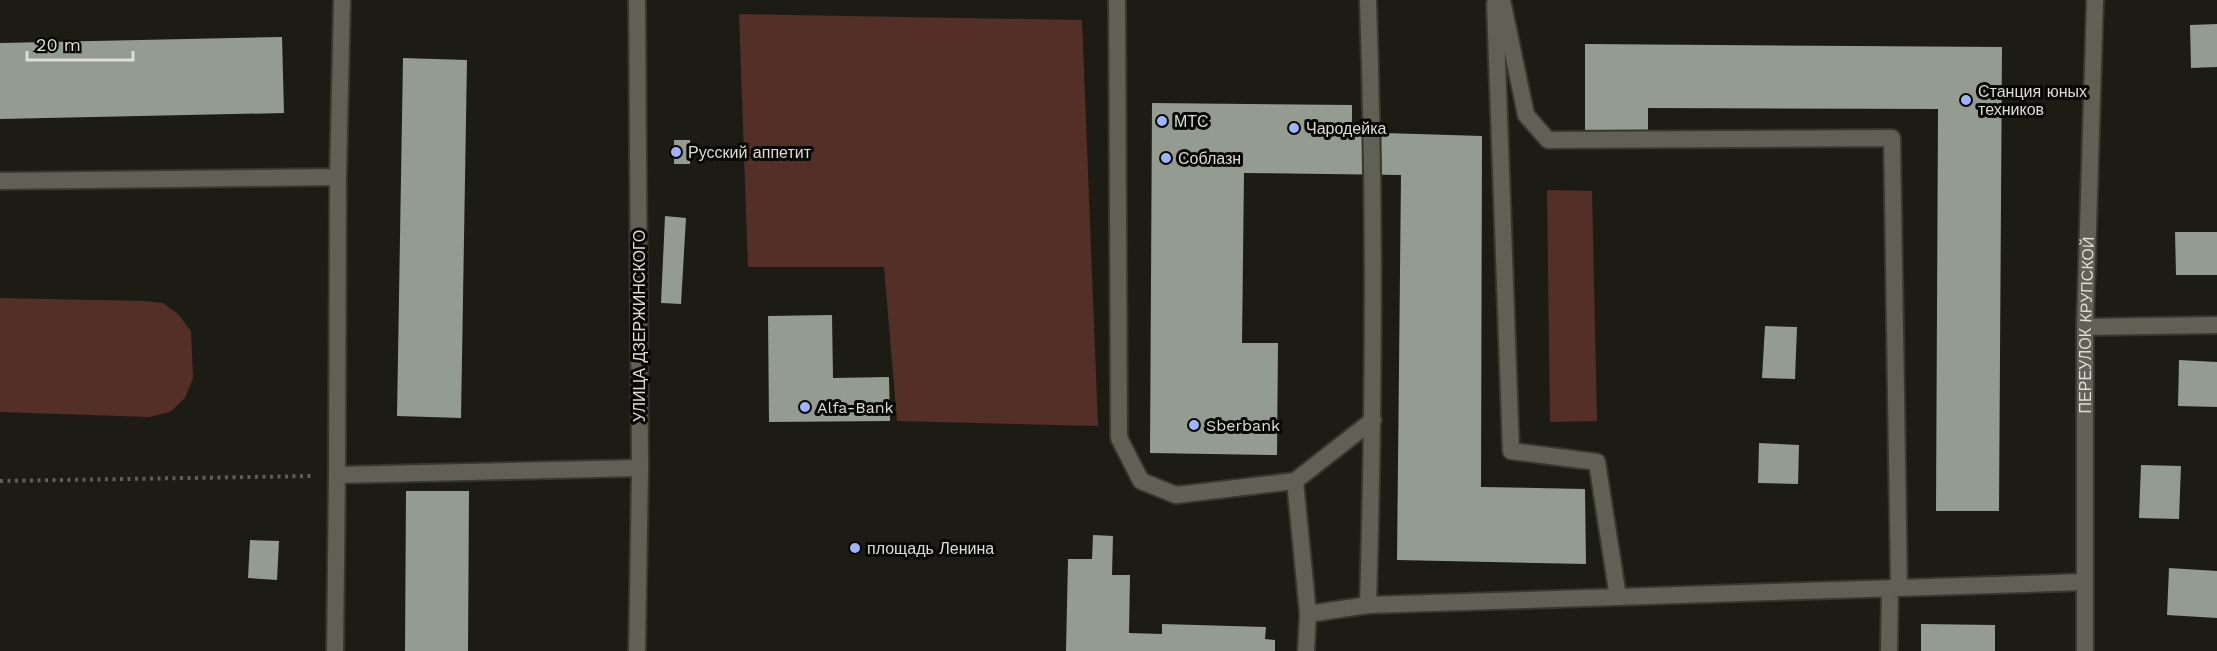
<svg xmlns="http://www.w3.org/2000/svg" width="2217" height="651" font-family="'Work Sans',sans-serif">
<rect width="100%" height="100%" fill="#1d1c14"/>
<!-- green -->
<path fill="#532f28" d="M739,14l343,6 16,406 -201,-5 -13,-154h-136z
M1547,190l45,1 5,230 -47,1z
M0,298l143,3 20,2 15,11 13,17 2,47 -8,20 -15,14 -21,5 -149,-5z"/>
<!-- building -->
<path fill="#949b91" d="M2217,24v43l-26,1 -1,-43z
M282,37l2,76 -284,6v-76z
M1585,44l417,3 -3,464h-63l2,-402 -290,-1v31l-63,-1z
M403,58l64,2 -6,358 -64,-2z
M1152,103l200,2v27l130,4 -1,351 104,2 1,75 -189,-4 4,-385 -157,-2 -2,170h36l-1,112 -127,-2z
M674,140h16v24h-16z
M665,216l21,2 -5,86 -20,-1z
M2175,232h42v43h-41z
M832,315l1,63 56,-1 1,44 -121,1 -1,-106z
M1765,326l32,1 -2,52 -33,-1z
M2179,360l38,2v45l-39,-1z
M1759,443l40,2 -1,39 -40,-1z
M2141,465l40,1 -2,53 -40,-1z
M406,491h63l-1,160h-63z
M1093,535l20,1 -1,39h18l-1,58 33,1v-10l104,3 -1,12 10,1v11h-209l2,-92h24z
M250,540l29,1 -2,39 -29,-2z
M2169,568l48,3v47l-50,-3z
M1921,624l74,1v26h-74z"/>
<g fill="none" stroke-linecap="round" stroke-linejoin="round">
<defs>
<path id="service" d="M342,0l-4,177 -1,298 303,-7
M1117,0l2,438 22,43 35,14 119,-14 13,133 -2,37
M1368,0c7,202 6,403 0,605
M1502,0l24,115 22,25 344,-2 7,449
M1495,4l16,447 86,11 21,135
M0,181l338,-4
M1295,481l78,-61
M1308,614l60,-9 717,-23
M335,651l2,-176
M1889,651l1,-63"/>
<g id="minor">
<path d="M2085,327l132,-2"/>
<path id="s1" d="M2085,651v-324l10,-327"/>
</g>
<path id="tertiary" d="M637,651l3,-183 -3,-468"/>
</defs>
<!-- service casing -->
<use href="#service" stroke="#373631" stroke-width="20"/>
<!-- minor casing -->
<use href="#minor" stroke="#373631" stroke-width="20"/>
<!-- tertiary casing -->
<use href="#tertiary" stroke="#373631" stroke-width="20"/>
<!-- path -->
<path stroke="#5e5d56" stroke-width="4" stroke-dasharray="3 4.5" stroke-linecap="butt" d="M0,481l312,-5"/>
<!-- service -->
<use href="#service" stroke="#616055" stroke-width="16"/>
<!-- minor -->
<use href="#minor" stroke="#616055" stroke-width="16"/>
<!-- tertiary -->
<use href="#tertiary" stroke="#616055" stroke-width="16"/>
</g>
<!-- markers -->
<g fill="#a1b3fd" stroke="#070704" stroke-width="2">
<circle cx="1966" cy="100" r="6"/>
<circle cx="1162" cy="121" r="6"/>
<circle cx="1294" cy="128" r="6"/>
<circle cx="676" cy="152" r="6"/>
<circle cx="1166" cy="158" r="6"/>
<circle cx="805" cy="407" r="6"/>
<circle cx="1194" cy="425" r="6"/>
<circle cx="855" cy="548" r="6"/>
</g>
<g text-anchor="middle" stroke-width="6" stroke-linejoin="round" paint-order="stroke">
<!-- poi labels -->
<g font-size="16" fill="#deddd8" stroke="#070704" text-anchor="start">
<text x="1978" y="97">Станция юных<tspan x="1978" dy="18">техников</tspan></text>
<text x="1174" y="127">МТС</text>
<text x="1306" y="134">Чародейка</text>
<text x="688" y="158">Русский аппетит</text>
<text x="1178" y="164">Соблазн</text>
<text x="817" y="413">Alfa-Bank</text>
<text x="1206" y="431">Sberbank</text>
<text x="867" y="554">площадь Ленина</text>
</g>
<!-- street labels -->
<g font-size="16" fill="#deddd8" stroke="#070704">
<text dy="6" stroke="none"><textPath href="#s1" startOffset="326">ПЕРЕУЛОК КРУПСКОЙ</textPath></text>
<text transform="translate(639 326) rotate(-90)" y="6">УЛИЦА ДЗЕРЖИНСКОГО</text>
</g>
</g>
<!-- scale -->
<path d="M27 51v9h106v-9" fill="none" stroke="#deddd8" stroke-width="3"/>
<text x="36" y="51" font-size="18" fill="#deddd8" stroke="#070704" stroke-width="4.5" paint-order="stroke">20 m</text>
</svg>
